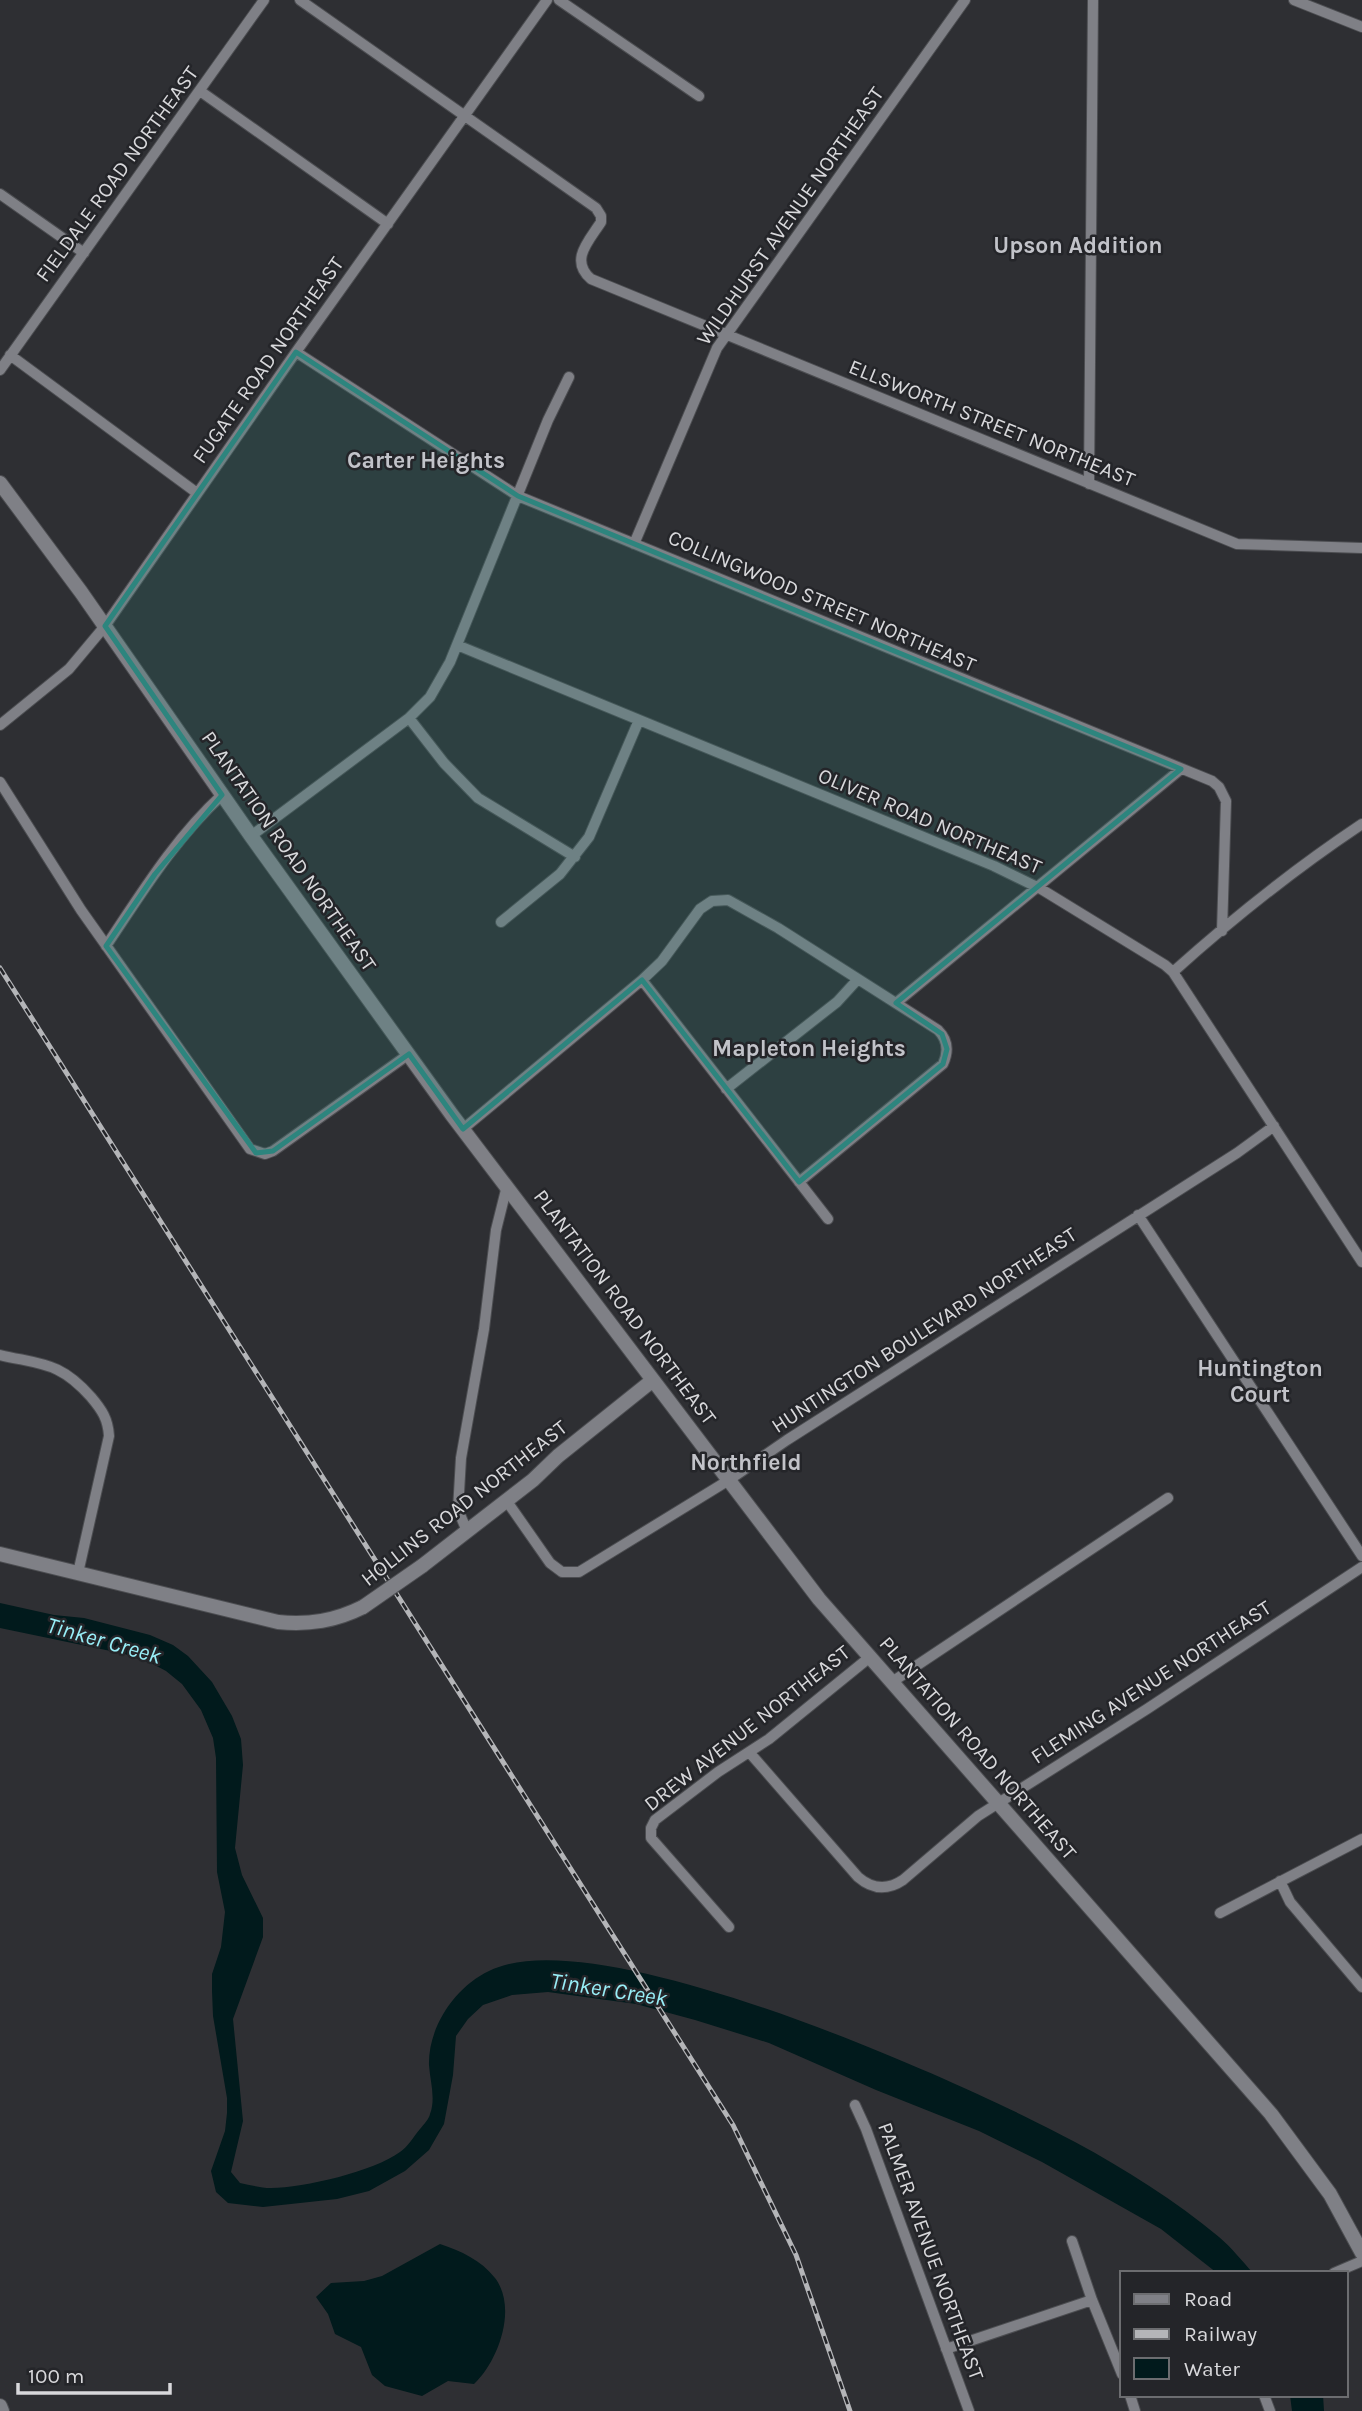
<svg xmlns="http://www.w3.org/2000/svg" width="1362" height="2411" font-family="Karla,sans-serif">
<rect width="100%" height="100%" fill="#2e2f33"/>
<!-- water -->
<path fill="#011a1c" d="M0,1603l54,12 30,3 66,17 23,10 15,11 24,26 20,34 9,23 2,26 -8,83 7,27 21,43v19l-30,82 10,102 -12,51 9,11c10,2 21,5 31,5 33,0 103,-17 129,-36 8,-5 14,-16 20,-23 4,-5 9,-10 10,-15 6,-16 0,-33 -1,-49 -1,-38 26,-78 60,-94 107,-55 481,114 586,171 50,27 101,59 144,95 13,11 23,24 34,36h-36l-56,-44 -119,-67 -63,-31 -103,-41 -107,-47 -74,-23 -59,-16 -88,-12 -36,3 -29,10 -15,14 -12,17 -3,39 -9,49 -15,26 -24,21 -36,20 -32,8 -74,8 -35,-4 -12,-11 -5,-21 14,-40 2,-18v-15l-14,-82 -1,-25v-17l9,-27 4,-35 -8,-40 -1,-114 -3,-20 -12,-28 -19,-26 -16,-13 -15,-8 -26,-9 -125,-26z
M440,2244c21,7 41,16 55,34 23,30 3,84 -21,106l-26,-3 -26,15 -37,-10 -13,-11 -11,-28 -26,-13 -7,-20 -12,-17 15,-14 33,-2 18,-5z
M1290,2395h33l1,16h-32z"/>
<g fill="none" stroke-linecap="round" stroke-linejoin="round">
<defs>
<path id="street" d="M300,0l296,208 5,8v6c-12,19 -32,38 -10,57l646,265 125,4
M559,0l140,96
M1294,0l68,27
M200,91l188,133
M0,194l84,59
M296,352l222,144 694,285 7,6 7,14 -4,130
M10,355l187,138
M0,370l264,-370
M1089,484l4,-484
M634,544l83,-196 248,-348
M457,645l537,221 47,23 124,76 8,7 189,290
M409,718l35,45 34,35 97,59
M0,725l69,-56 36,-43 191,-274 251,-352
M0,782l81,128 169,239 15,5 8,-3 136,-97
M251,836l158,-118 21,-21 20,-35 98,-242 21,-43
M501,922l59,-48 29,-37 50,-117
M106,946c35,-52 69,-108 116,-151
M1173,972c59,-53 123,-104 189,-148
M642,980l186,239
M896,1003l285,-234
M726,1089l111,-87 21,-23
M463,1129l179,-149 20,-19 38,-52 12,-8 16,-1 50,28 160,102c10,10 11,21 5,34l-144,118
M1138,1215l224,341
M0,1355c43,10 60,7 91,42 11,13 17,22 18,39l-31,137
M506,1500l44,63 12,9h17l150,-92 58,-40 450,-287 37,-27
M467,1531l-9,-21 3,-52 23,-129 12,-99 11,-44
M892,1682l276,-184
M749,1752l109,125c15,13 30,13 45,3l75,-64 169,-107 215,-142
M1280,1881l10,21 72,85
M1220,1913l142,-74
M729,1927l-78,-89v-10l4,-8 63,-48 51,-33 101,-82
M855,2105l11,24 103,282
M1072,2241l20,59 30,74
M1334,2273l28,-12
M946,2349l146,-49
M1130,2395l5,16
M1264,2395l6,16"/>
<path id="secondary" d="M0,483l81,109 170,244 201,279 367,484 452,515 59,80 32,59
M0,1554l278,68c31,3 57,-1 85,-15
M422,1566l111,-86 25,-24 95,-76
M0,2406l2,5"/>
</defs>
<!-- street casing -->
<use href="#street" stroke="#4c4d51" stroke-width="12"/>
<!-- secondary casing -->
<use href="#secondary" stroke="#4c4d51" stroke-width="16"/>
<!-- street -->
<use href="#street" stroke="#7f8086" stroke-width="10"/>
<!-- secondary -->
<use href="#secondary" stroke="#7f8086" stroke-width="14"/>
<defs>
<path id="rail" d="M0,968l733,1157 63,130 54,156"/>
</defs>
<!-- rail casing -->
<use href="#rail" stroke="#b4b5b8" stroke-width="5"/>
<!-- rail -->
<use href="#rail" stroke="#242529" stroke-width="2.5" stroke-dasharray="8" stroke-linecap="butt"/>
<defs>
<path id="secondary-bridge" d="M363,1607l59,-41"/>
</defs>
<!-- secondary-bridge casing -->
<use href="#secondary-bridge" stroke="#4c4d51" stroke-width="16" stroke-linecap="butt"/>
<!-- secondary-bridge -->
<use href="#secondary-bridge" stroke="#7f8086" stroke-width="14"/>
</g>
<!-- marked area -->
<path fill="#2d857e" fill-opacity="0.2" stroke="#2d857e" stroke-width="5" stroke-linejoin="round" d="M296,352l222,144 663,273 -285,234 46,31 5,15 -4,15 -144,118 -157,-202 -179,149 -54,-75 -136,97 -17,2 -150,-207 49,-72 67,-79 -117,-169z"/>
<g text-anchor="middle" stroke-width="5" stroke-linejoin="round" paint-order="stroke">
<!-- street labels -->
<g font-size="21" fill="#d8d8db" stroke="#242529">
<text transform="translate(117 174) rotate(-54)" y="7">FIELDALE ROAD NORTHEAST</text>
<text transform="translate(790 216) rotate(-55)" y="7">WILDHURST AVENUE NORTHEAST</text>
<text transform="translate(268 360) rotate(-55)" y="7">FUGATE ROAD NORTHEAST</text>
<text transform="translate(992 423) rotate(22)" y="7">ELLSWORTH STREET NORTHEAST</text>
<text transform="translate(822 601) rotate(23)" y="7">COLLINGWOOD STREET NORTHEAST</text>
<text transform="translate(930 821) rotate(23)" y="7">OLIVER ROAD NORTHEAST</text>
<text transform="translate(289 851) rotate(55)" y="7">PLANTATION ROAD NORTHEAST</text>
<text transform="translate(625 1307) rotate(53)" y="7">PLANTATION ROAD NORTHEAST</text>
<text transform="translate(924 1330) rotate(-33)" y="7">HUNTINGTON BOULEVARD NORTHEAST</text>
<text transform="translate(464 1503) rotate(-38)" y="7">HOLLINS ROAD NORTHEAST</text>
<text transform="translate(1151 1682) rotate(-33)" y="7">FLEMING AVENUE NORTHEAST</text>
<text transform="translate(747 1728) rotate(-38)" y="7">DREW AVENUE NORTHEAST</text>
<text transform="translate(978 1748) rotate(49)" y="7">PLANTATION ROAD NORTHEAST</text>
<text transform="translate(931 2251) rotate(70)" y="7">PALMER AVENUE NORTHEAST</text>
</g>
<!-- neighbourhood labels -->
<g font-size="23" font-weight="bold" fill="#c2c3c9" stroke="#242529">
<text x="1078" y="253">Upson Addition</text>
<text x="426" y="468">Carter Heights</text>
<text x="809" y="1056">Mapleton Heights</text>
<text x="1260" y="1376">Huntington<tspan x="1260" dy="26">Court</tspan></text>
<text x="746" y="1470">Northfield</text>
</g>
<!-- water labels -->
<g font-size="23" font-style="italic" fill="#98eef7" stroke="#242529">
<text transform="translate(104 1640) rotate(16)" y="8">Tinker Creek</text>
<text transform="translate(609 1989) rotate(9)" y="8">Tinker Creek</text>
</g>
</g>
<!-- legend -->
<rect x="1120" y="2271" width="228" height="126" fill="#242529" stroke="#6c6d70" stroke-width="2"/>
<rect x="1134" y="2294" width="35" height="10" fill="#7f8086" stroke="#6c6d70" stroke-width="2"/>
<text x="1184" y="2306" font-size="21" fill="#d8d8db">Road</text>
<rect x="1134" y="2329" width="35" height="10" fill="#b4b5b8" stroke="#6c6d70" stroke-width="2"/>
<text x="1184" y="2341" font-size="21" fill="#d8d8db">Railway</text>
<rect x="1134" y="2358" width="35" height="21" fill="#011a1c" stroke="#6c6d70" stroke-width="2"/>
<text x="1184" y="2376" font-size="21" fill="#d8d8db">Water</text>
<!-- scale -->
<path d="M18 2383v10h152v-10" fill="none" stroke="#d8d8db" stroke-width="3.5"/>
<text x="28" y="2383" font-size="21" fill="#d8d8db" stroke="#242529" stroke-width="5" paint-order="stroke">100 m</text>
</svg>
